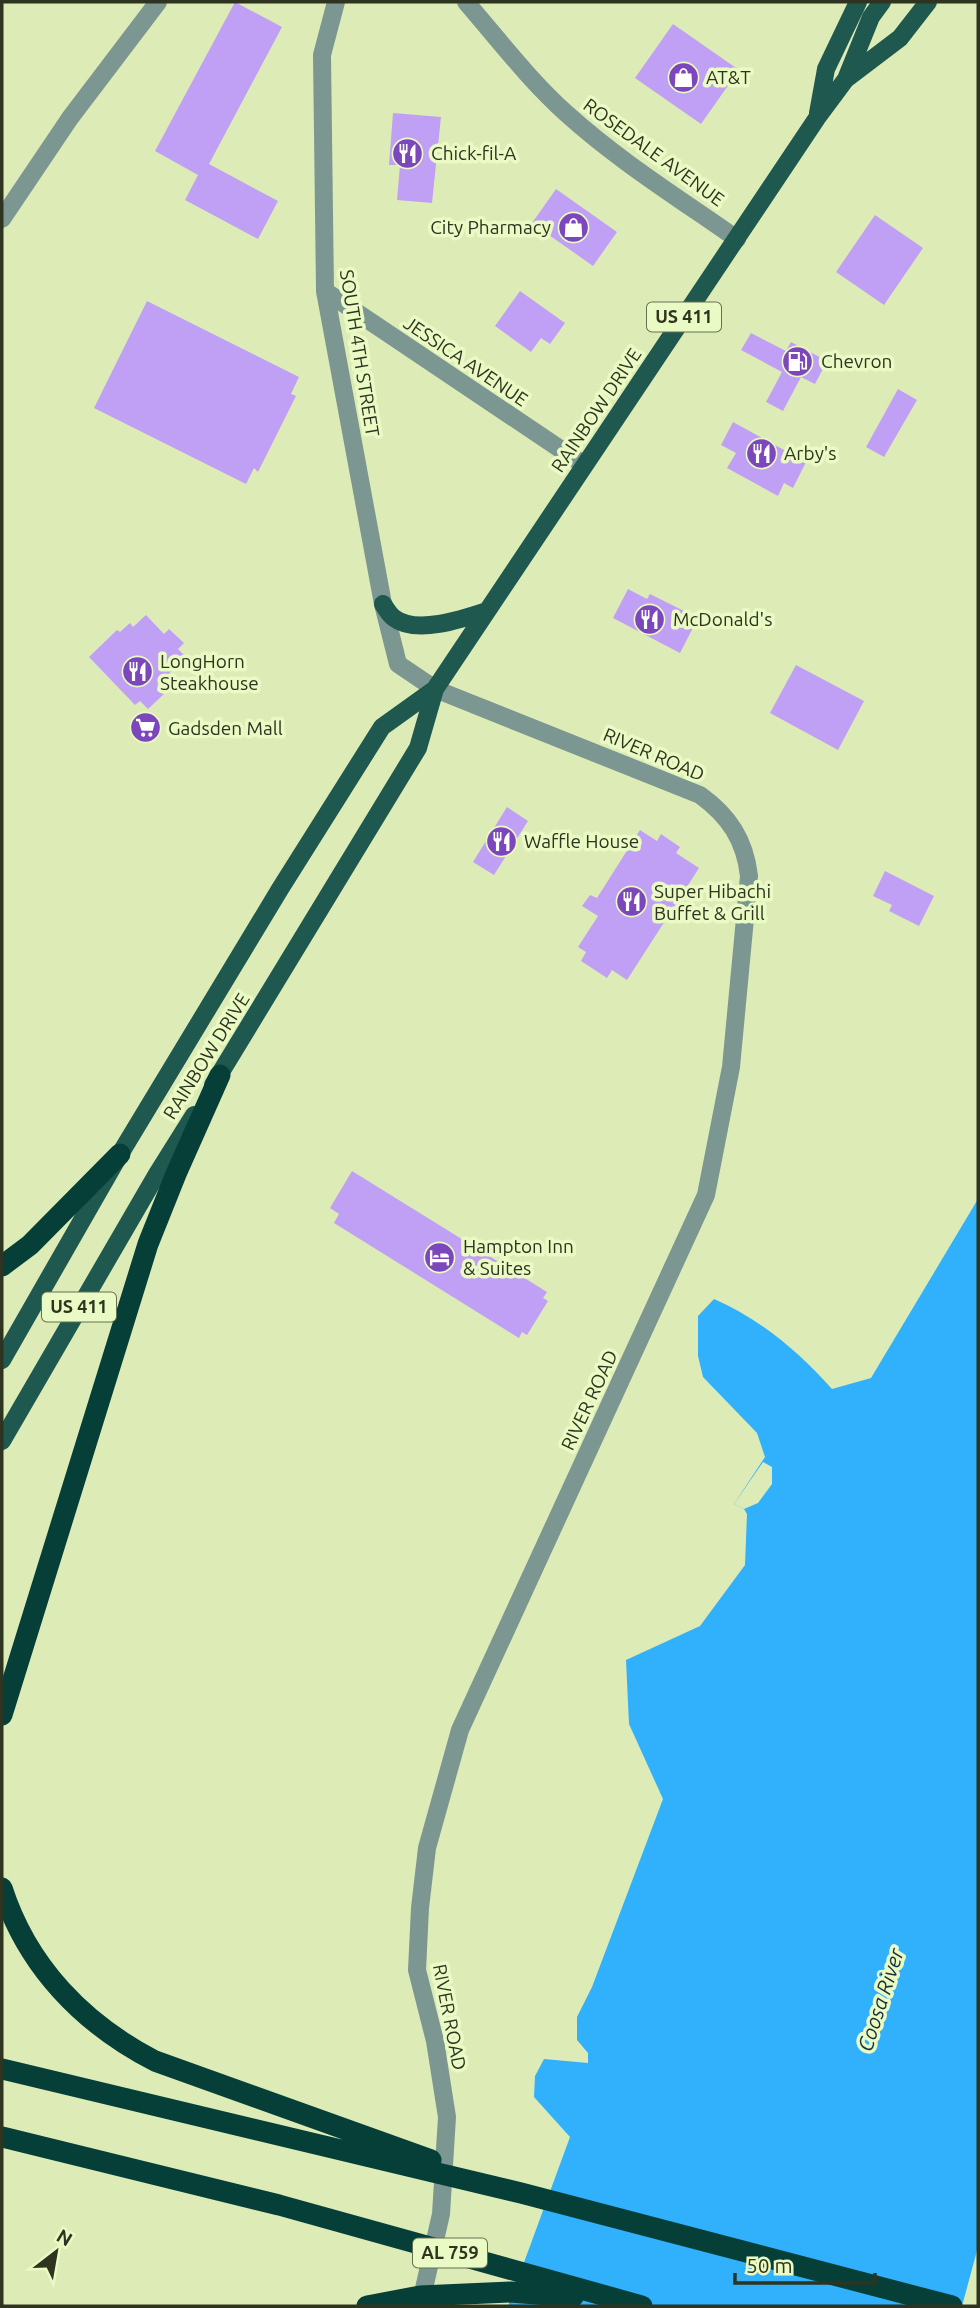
<svg xmlns="http://www.w3.org/2000/svg" width="980" height="2308" font-family="Ubuntu,sans-serif">
<rect width="100%" height="100%" fill="#ddecb7"/>
<!-- water -->
<path fill="#31b0fc" d="M978,1199v1048l-16,59h-454l62,-169 -36,-40 1,-21 9,-17 44,4v-10l-11,-13v-23l15,-30 71,-188 -34,-75 -3,-64 74,-34 45,-61 2,-51 -3,-5 -10,-5 31,-47 -8,-24 -54,-56 -5,-21v-40l16,-17c45,19 86,54 118,90l39,-11z"/>
<!-- pier -->
<path fill="#ddecb7" d="M763,1462l9,5v17l-14,19 -14,6 -10,-5z"/>
<!-- building -->
<path fill="#c0a0f4" d="M235,2l47,25 -73,137 69,37 -20,38 -73,-39 13,-25 -43,-24z
M673,24l66,46 -38,54 -66,-46z
M393,113l48,4 -9,86 -35,-3 3,-35h-11z
M556,189l61,43 -24,34 -61,-43z
M875,215l48,33 -39,57 -48,-33z
M520,291l45,32 -15,21 -9,-6 -10,14 -36,-26z
M147,301l152,76 -8,17 5,2 -38,76 -4,-4 -8,16 -152,-76z
M751,333l35,18 5,-9 36,19 -12,23 -14,-7 -18,34 -17,-9 16,-30 -41,-22z
M898,389l19,11 -33,57 -18,-10z
M733,422l73,40 -13,26 -9,-5 -6,13 -51,-28 9,-15 -15,-8z
M628,589l19,10 3,-5 48,24 -18,35 -67,-35z
M146,615l18,19 5,-5 15,14 -6,6 6,6 -2,2 2,2 -27,26 7,9 -16,15 -8,-8 -5,4 -46,-48 28,-27 3,2 10,-9 3,4z
M796,665l68,36 -26,49 -68,-37z
M507,807l21,14 -34,54 -21,-13z
M640,830l17,11 4,-7 19,13 -4,6 23,15 -72,112 -15,-10 -5,8 -26,-17 5,-9 -8,-5 20,-31 -16,-10 8,-11 7,3z
M885,871l49,25 -15,30 -30,-15 3,-6 -19,-9z
M352,1171l195,121 -4,6 5,3 -21,34 -5,-3 -3,6 -185,-115 5,-9 -9,-6z"/>
<g fill="none" stroke-linecap="round" stroke-linejoin="round">
<!-- minor -->
<path stroke="#7c9792" stroke-width="18" d="M336,2l-14,53 3,236 58,313 15,60 37,25 265,106c29,21 45,45 49,81l-18,191 -25,128 -246,535 -33,118 -7,60 -3,62 18,71 12,76 -6,97 -21,92
M466,2c33,38 63,78 101,112 52,47 113,85 170,125
M2,219l68,-101 88,-116
M325,291l259,174"/>
<!-- major -->
<path stroke="#1f584f" stroke-width="18" d="M846,79l54,-41 28,-36
M818,113l8,-44 32,-67
M383,604c3,5 7,11 11,14 22,17 69,1 93,-7
M213,1085l205,-337 17,-59 382,-571 29,-39 25,-62 11,-15
M2,1360l118,-206 160,-265 102,-162 53,-38
M2,1441l155,-267 37,-59"/>
<!-- highway -->
<path stroke="#053f38" stroke-width="21" d="M2,1266l28,-21 90,-91
M2,1715l146,-471 28,-70 44,-99
M2,1888c25,78 81,136 153,173l276,99
M2,2069l519,124 431,113
M2,2137l277,68 363,101
M367,2306l53,-10 91,-4 62,5"/>
</g>
<!-- icons -->
<defs>
<symbol id="shop-disc" viewBox="-11 -11 22 22"><circle r="9.5" fill="#7c46bd" stroke="#eafac4"/><path d="M-5-2.5h2.3a2.7 3.5 0 0 1 5.4 0H5L5.5 6h-11ZM-1.5-2.5h3a1.5 2.3 0 0 0-3 0Z" fill="#fff"/></symbol>
<symbol id="restaurant-disc" viewBox="-11 -11 22 22"><circle r="9.5" fill="#7c46bd" stroke="#eafac4"/><path d="M-5-6h1v4h1v-4h1v4h1v-4h1v5L-1.5 .5V6h-2V.5L-5-1ZM5-6V6H3V1.5H1.5Q1.5-4 5-6Z" fill="#fff"/></symbol>
<symbol id="fuel-disc" viewBox="-11 -11 22 22"><circle r="9.5" fill="#7c46bd" stroke="#eafac4"/><path d="M-5.5-6h7V0h2V4h1.3V-2.5L3-4.5l.8-.8L6-3V5H2.5V1h-1V6h-7ZM-4.2-4.7v3.2H.2V-4.7Z" fill="#fff"/></symbol>
<symbol id="supermarket-disc" viewBox="-11 -11 22 22"><circle r="9.5" fill="#7c46bd" stroke="#eafac4"/><path d="M-6-5.5h2.5l.6 2H6L4.5 2H-2.5L-4.4-4H-6ZM-1.5 3.2a1.3 1.3 0 1 0 .1 0ZM3 3.2a1.3 1.3 0 1 0 .1 0Z" fill="#fff"/></symbol>
<symbol id="hotel-disc" viewBox="-11 -11 22 22"><circle r="9.5" fill="#7c46bd" stroke="#eafac4"/><path d="M-6-4.5h1.5V1H6V5H4.5V3h-9V5H-6ZM-4 0a1.8 1.8 0 1 1 3.6 0ZM.5 0V-2.5h3Q6-2.5 6 0Z" fill="#fff"/></symbol>
</defs>
<g fill-rule="evenodd">
<use href="#shop-disc" x="666" y="60" width="35" height="35"/>
<use href="#restaurant-disc" x="390" y="136" width="35" height="35"/>
<use href="#shop-disc" x="556" y="210" width="35" height="35"/>
<use href="#fuel-disc" x="780" y="344" width="35" height="35"/>
<use href="#restaurant-disc" x="744" y="436" width="35" height="35"/>
<use href="#restaurant-disc" x="632" y="602" width="35" height="35"/>
<use href="#restaurant-disc" x="120" y="654" width="35" height="35"/>
<use href="#supermarket-disc" x="128" y="710" width="35" height="35"/>
<use href="#restaurant-disc" x="484" y="824" width="35" height="35"/>
<use href="#restaurant-disc" x="614" y="884" width="35" height="35"/>
<use href="#hotel-disc" x="422" y="1240" width="35" height="35"/>
</g>
<g text-anchor="middle" stroke-width="7" stroke-linejoin="round" paint-order="stroke">
<!-- shield labels -->
<g fill="#eafac4" stroke="#666f50" stroke-width="2">
<rect x="647" y="302.5" width="74" height="29" rx="5"/>
<rect x="42" y="1292.5" width="74" height="29" rx="5"/>
<rect x="413" y="2238.5" width="74" height="29" rx="5"/>
</g>
<g font-size="18" font-weight="bold" fill="#2e341f">
<text x="684" y="323">US 411</text>
<text x="79" y="1313">US 411</text>
<text x="450" y="2259">AL 759</text>
</g>
<!-- poi labels -->
<g font-size="19" fill="#2e341f" stroke="#eafac4" text-anchor="start">
<text x="706" y="84">AT&amp;T</text>
<text x="431" y="160">Chick-fil-A</text>
<text x="551" y="234" text-anchor="end">City Pharmacy</text>
<text x="821" y="368">Chevron</text>
<text x="784" y="460">Arby's</text>
<text x="673" y="626">McDonald's</text>
<text x="160" y="668">LongHorn<tspan x="160" dy="22">Steakhouse</tspan></text>
<text x="168" y="735">Gadsden Mall</text>
<text x="524" y="848">Waffle House</text>
<text x="654" y="898">Super Hibachi<tspan x="654" dy="22">Buffet &amp; Grill</tspan></text>
<text x="463" y="1253">Hampton Inn<tspan x="463" dy="22">&amp; Suites</tspan></text>
</g>
<!-- street labels -->
<g font-size="19" fill="#2e341f" stroke="#eafac4">
<text transform="translate(654 152) rotate(36)" y="7">ROSEDALE AVENUE</text>
<text transform="translate(360 353) rotate(81)" y="7">SOUTH 4TH STREET</text>
<text transform="translate(466 361) rotate(34)" y="7">JESSICA AVENUE</text>
<text transform="translate(596 410) rotate(-56)" y="7">RAINBOW DRIVE</text>
<text transform="translate(654 754) rotate(23)" y="7">RIVER ROAD</text>
<text transform="translate(206 1056) rotate(-58)" y="7">RAINBOW DRIVE</text>
<text transform="translate(589 1400) rotate(-65)" y="7">RIVER ROAD</text>
<text transform="translate(450 2017) rotate(79)" y="7">RIVER ROAD</text>
</g>
<!-- water labels -->
<g font-size="21" font-style="italic" fill="#1a2e3c" stroke="#eafac4">
<text transform="translate(881 2000) rotate(-72)" y="7">Coosa River</text>
</g>
</g>
<!-- border -->
<rect width="980" height="2308" fill="none" stroke="#2e341f" stroke-width="7"/>
<!-- north arrow -->
<g transform="translate(56 2252) rotate(31)" stroke="#eafac4" stroke-width="5" paint-order="stroke">
<path d="M0-5L12 26L0 18L-12 26Z" fill="#2e341f"/>
<text y="-10" font-size="19" font-weight="bold" text-anchor="middle" fill="#2e341f">N</text>
</g>
<!-- scale -->
<path d="M735 2273v10h140v-10" fill="none" stroke="#2e341f" stroke-width="3.5"/>
<text x="746" y="2273" font-size="21" fill="#2e341f" stroke="#eafac4" stroke-width="5" paint-order="stroke">50 m</text>
</svg>
